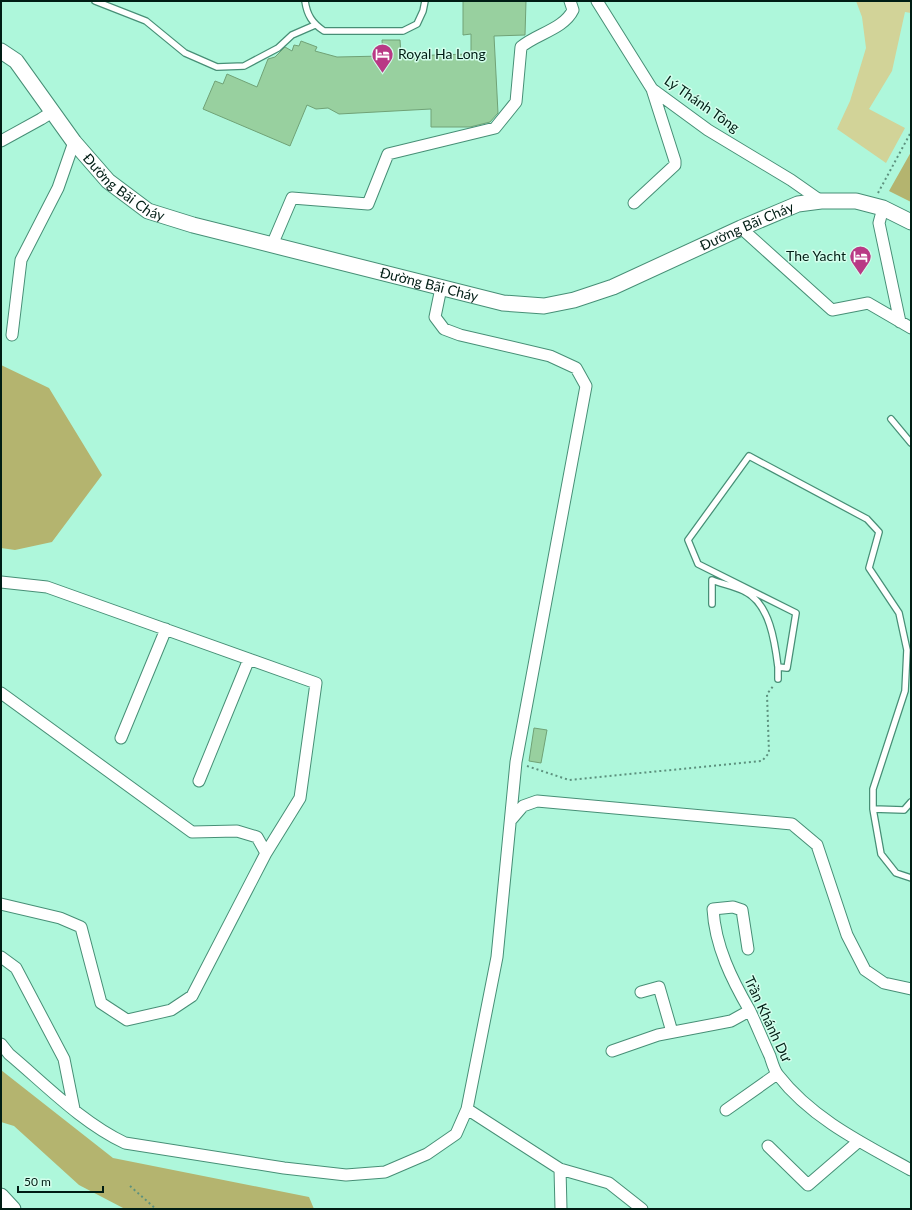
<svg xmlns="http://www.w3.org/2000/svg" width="912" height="1210" font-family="Lato,sans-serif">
<rect width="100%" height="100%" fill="#aef7db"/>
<!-- green -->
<path fill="#d2d398" d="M856,1h55v12l-6,-1 -13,59 -23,38 36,19 -19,35 -49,-34 13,-28 16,-53 -4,-31z"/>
<!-- forest -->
<path fill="#b4b46f" d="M911,152v50l-22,-11z
M1,365l48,23 53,87 -50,67 -37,8 -14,-2z
M1,1070l112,88 196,39 5,12h-189l-46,-24 -65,-59 -13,-4z"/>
<!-- building -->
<path fill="#98d09f" stroke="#70a276" d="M463,1h63l-1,34 -31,1 4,77 -8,9 -20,5h-39v-18l-92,5 -11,-6 -12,1 -9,-4 -17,41 -87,-37 12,-28 8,3 4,-10 30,13 11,-28 7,-2 10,-10 7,4 2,-6 5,1 2,-5 16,6 -2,4 22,6 46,-1 -1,-16h18l1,16 70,-2v-20l-8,1z
M534,728l13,2 -6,33 -12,-2z"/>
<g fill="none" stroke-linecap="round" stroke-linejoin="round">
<defs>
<path id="lane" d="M95,1l51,20 39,32 32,14 27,-1 34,-18 14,-13 23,-10
M305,1c2,14 7,22 19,30h79l14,-7 6,-13 2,-10
M891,419l20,24
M712,604v-24c10,4 22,6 32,11 26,12 31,52 34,76
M778,679v-12l9,1 9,-55 -98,-49 -10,-24 61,-84 118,63 12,13 -10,36 30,45 8,37 -2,41 -32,98v20l8,45 15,19 15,5
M873,809l31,1 7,-8"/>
<path id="street" d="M597,1l55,88 56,41 83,50 30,21
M1,141l40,-22 11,-7
M634,203l41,-38v-4l-23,-72
M883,208l-4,15 21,99
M741,228l91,82 36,-7 43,25
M272,245l20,-47 76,6 20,-50 107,-26 21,-26 5,-55c15,-13 43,-18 52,-37l-3,-9
M12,335l9,-75 37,-72 16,-46
M1,582l46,5 269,96 -16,115 -34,55
M1,693l191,139 45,-1 20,6 9,16 -74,143 -21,14 -44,10 -26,-17 -20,-76 -21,-9 -59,-14
M121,738l45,-109
M199,781l50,-122
M511,820l12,-14 14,-5 255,23 25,21 30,90 18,35 19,13 27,6
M748,949l-6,-39 -9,-3 -20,2c2,37 19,71 37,102 7,15 13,30 20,45 2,6 4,14 8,19 34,44 86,69 133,95
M1,957l15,11 48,91 10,50
M641,992l18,-5 13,45
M1,1044l8,10c37,31 72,68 116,89l159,25 62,7 39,-3 42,-18 29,-20 11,-25 30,-152 19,-195 70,-376 -10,-18 -26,-12 -90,-21 -16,-6 -9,-12 6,-29
M612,1051l46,-16 73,-14 18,-10
M467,1109l93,60 49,14 33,26
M726,1110l51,-36
M768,1146l40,39 51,-44
M560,1169l1,40"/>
<g id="secondary">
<path id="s1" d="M1,51l15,10 58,81 34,39 40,30 45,14 310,78 41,3 30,-6 39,-13 128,-59 57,-24 23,-3h35l27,7 28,14"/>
<path d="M1,1196l12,13"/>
</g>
</defs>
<!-- lane casing -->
<use href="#lane" stroke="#478f76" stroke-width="8"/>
<!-- street casing -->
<use href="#street" stroke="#478f76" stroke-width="13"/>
<!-- secondary casing -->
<use href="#secondary" stroke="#478f76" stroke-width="17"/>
<!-- path -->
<path stroke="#5d917e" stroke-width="2" stroke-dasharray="2 3" stroke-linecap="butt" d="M911,108v12
M878,193l33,-61
M527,766l42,14 193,-19 7,-8 -2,-59 7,-9
M130,1186l26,23"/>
<!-- lane -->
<use href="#lane" stroke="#fff" stroke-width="5.5"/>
<!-- street -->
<use href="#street" stroke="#fff" stroke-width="11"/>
<!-- secondary -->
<use href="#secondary" stroke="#fff" stroke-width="15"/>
</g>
<!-- icons -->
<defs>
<symbol id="hotel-pin" viewBox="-11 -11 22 30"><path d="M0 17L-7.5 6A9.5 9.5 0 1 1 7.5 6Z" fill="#b93985" stroke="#d3feec"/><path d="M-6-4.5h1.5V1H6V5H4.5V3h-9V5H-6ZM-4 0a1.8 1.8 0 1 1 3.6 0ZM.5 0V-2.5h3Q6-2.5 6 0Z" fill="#fff"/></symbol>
</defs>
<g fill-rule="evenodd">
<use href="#hotel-pin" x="370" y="42" width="25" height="34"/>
<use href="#hotel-pin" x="848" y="244" width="25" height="34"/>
</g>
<g text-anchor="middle" stroke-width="3" stroke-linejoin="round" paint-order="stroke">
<!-- poi labels -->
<g font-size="14" fill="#001d14" stroke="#d3feec" text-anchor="start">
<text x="398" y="59">Royal Ha Long</text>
<text x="846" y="261" text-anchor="end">The Yacht</text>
</g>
<!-- street labels -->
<g font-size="14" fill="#001d14" stroke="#d3feec">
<text transform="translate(702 104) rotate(35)" y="5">Lý Thánh Tông</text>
<text dy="5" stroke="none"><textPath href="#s1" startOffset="186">Đường Bãi Cháy</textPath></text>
<text dy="5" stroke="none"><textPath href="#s1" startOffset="846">Đường Bãi Cháy</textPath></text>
<text dy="5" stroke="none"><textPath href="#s1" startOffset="510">Đường Bãi Cháy</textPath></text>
<text transform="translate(768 1019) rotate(65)" y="5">Trần Khánh Dư</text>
</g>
</g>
<!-- border -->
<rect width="912" height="1210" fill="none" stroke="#001d14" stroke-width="4"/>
<!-- scale -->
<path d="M18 1186v6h85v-6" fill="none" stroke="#001d14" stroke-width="2"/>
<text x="24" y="1186" font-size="12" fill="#001d14" stroke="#d3feec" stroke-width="3" paint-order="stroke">50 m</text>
</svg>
